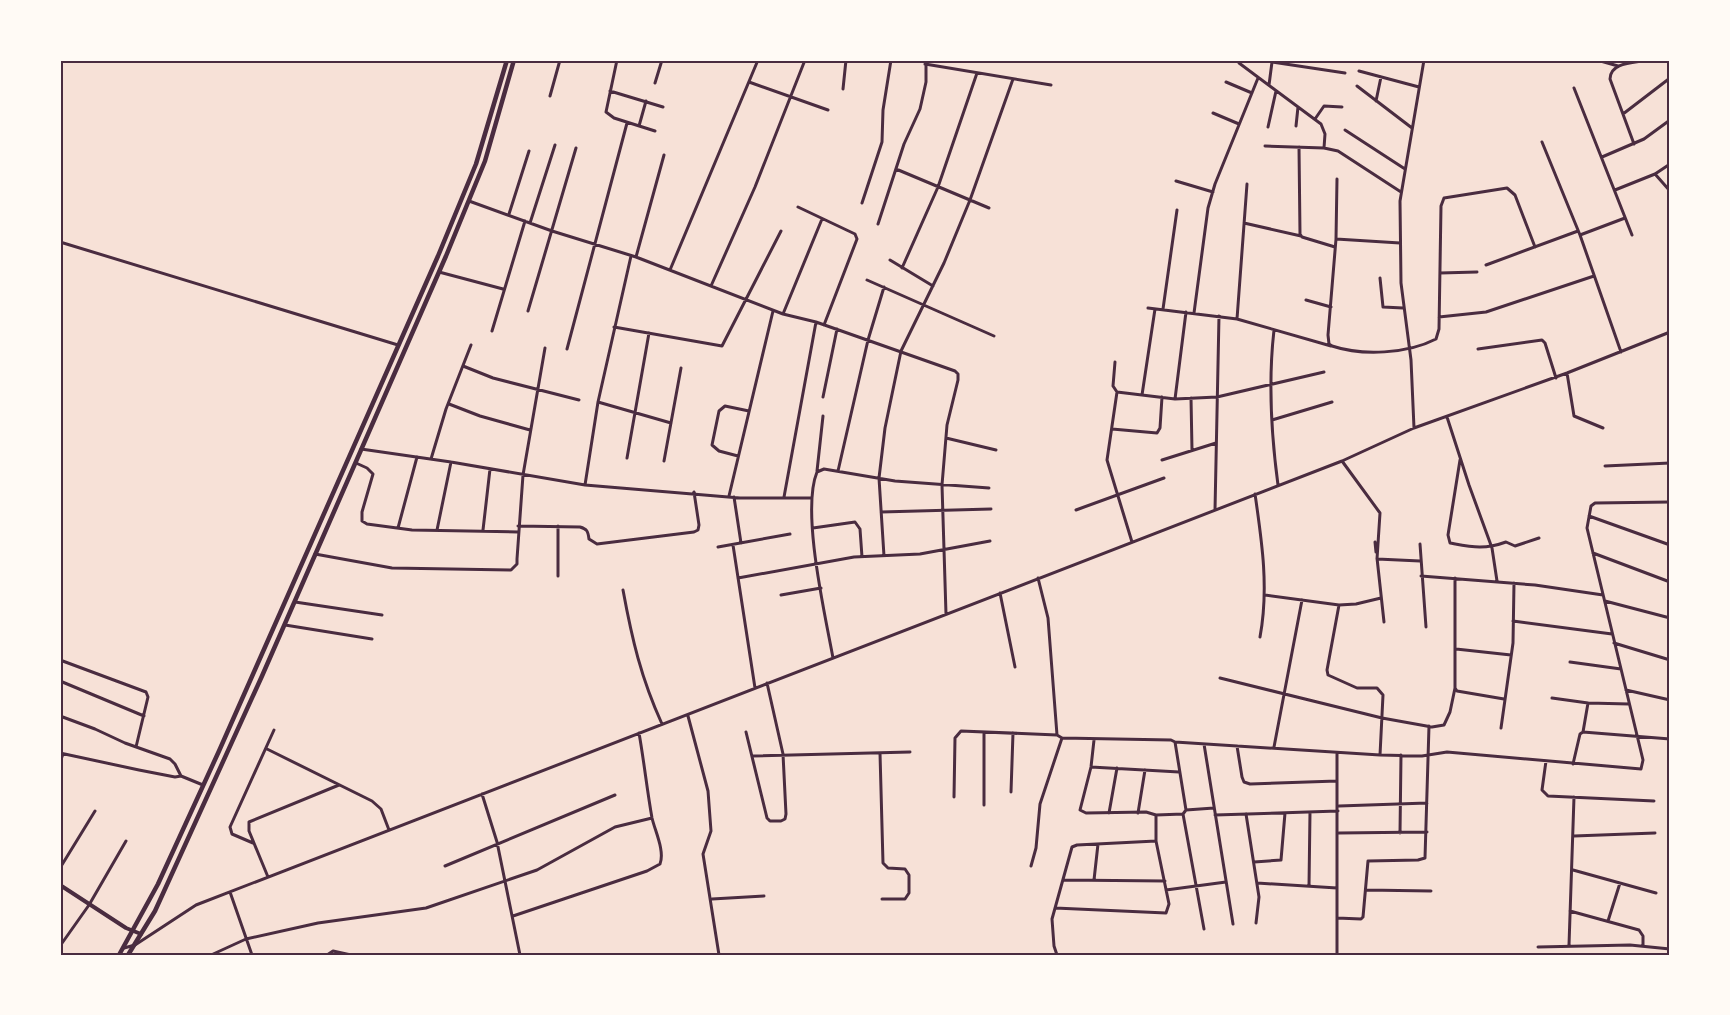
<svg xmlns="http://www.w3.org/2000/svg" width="1730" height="1015" font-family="Karla,sans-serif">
<rect width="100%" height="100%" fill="#f7e1d7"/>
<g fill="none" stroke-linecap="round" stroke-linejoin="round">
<!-- minor -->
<path stroke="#4a2c40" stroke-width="3" d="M617,60l-11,52 8,6 41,13
M1597,60l21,6
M1272,62l73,11
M1239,63l82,61 4,10 -1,14
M925,64l126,21
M1359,71l60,16
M749,82l79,28
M1226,82l26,11
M655,83l7,-23
M1269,85l3,-23
M1357,86l55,42
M1574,88l58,147
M843,89l3,-29
M610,91l53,16
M550,96l10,-36
M1376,101l5,-24
M1213,113l26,11
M1623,114l47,-36
M1315,119l9,-13 18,1
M639,126l7,-25
M1296,126l2,-19
M1268,127l8,-36
M1345,130l60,39
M1542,142l38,93 41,117
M1634,144l-24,-65c0,-17 24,-16 38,-19
M1265,146l59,2 14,3 63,41
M1299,147l1,87 2,3 33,10
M1602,157l42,-18 26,-19
M896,169l93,39
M1655,174l15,17
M1337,179l-1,60 -8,96 1,9 3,2c30,10 75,8 104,-7l3,-10 2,-123 3,-8 63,-10 8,7 20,52
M1176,181l37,11
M1615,190l40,-16 15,-10
M469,201l83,30 84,26 147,57 33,8 139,49 3,3v6l-11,45 -5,60 4,129
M862,203l20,-61 1,-32 8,-50
M798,207l57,27 2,5 -33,86
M509,214l20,-63
M530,223l25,-78
M1244,223l57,13
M878,224l26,-80 16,-35 6,-27v-22
M1580,235l45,-17
M1336,239l64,4
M60,242l338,103
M636,257l28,-102
M890,260l43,26
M1486,265l92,-34
M902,268l36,-81 39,-114
M670,270l88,-210
M439,272l64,17
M1440,273l37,-1
M1380,278l3,29 20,1
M867,280l127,56
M711,286l44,-99 50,-127
M1306,300l25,7
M1148,308l89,11 94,27
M1163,309l14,-99
M528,311l48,-163
M1194,313l14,-105 7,-24 43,-106
M783,314l39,-95
M1439,317l47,-5 108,-36
M1237,319l10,-135
M614,327l108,19 59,-115
M1274,330c-6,52 -3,103 4,155
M492,331l33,-110
M567,349l60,-226
M1478,349l64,-9 3,3 11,35
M1115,362l-2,24 4,6 58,7 42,-2 107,-25
M463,366l30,12 86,22
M1567,373l7,43 29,12
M1117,392l-10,68 25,82
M1142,395l13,-86
M823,397l14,-68
M1191,398l1,52
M1175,399l11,-87
M598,402l73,21
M449,404l31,12 50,14
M1447,417l22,68 23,63 5,33
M1272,420l60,-18
M1414,428l-3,-68 -10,-77 -1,-82 24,-141
M1112,429l45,4 3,-5 2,-31
M1670,437v-27
M946,438l50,12
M361,449l90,13 134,23 155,13h72
M738,456l-19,-5 -7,-6 7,-34 6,-5 24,5
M627,458l22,-125
M431,459l15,-50 25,-64
M1162,460l54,-17
M1460,460l-12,75 2,8c22,4 34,7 56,-1l9,4 24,-8
M664,461l17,-93
M1342,461l38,52 -3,46 43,2
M356,463l11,5 6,6 -11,38v9l5,3 45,6 106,2
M1605,466l65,-3
M817,471l6,-55
M838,471l30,-131 16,-53
M585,485l13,-83 33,-146
M1255,494c7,48 14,95 5,143
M729,496l44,-185
M734,497l7,46
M784,497l32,-175
M1076,510l88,-32
M1215,510l4,-194
M881,512l110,-3
M1589,516l81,29
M518,526l62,1c7,2 8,4 9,12l8,5 97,-12 4,-2 1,-5 -5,-33
M398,528l19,-71
M813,528l42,-6 5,7 2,28
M437,530l14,-68
M483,530l7,-61
M1375,542l1,10
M1420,544l6,83
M733,545l22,143
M718,547l72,-13
M1593,553l77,29
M315,554l77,14 119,2 6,-6v-5l6,-84 22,-127
M884,556l-5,-78 6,-50 16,-77 43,-88 26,-63 43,-121
M1377,558l7,64
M558,576v-50
M1421,576l114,9 68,10
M738,578l116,-21 66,-3 70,-13
M1038,578l10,40 9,117 5,3 109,2 4,2 11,68 -3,4 -27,1v26l-79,4 -5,2 -20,72 2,27 3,9
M1455,578v110l2,3 47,8
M623,590c9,49 18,88 39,134
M1000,593l15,74
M781,595l40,-7
M1265,595l74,10 17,-1 25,-6
M1605,601l65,17
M295,602l87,13
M1339,605l-12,65 1,5 29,13h20l6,7 -3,60
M1513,621l99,13
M285,625l87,14
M1614,643l56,17
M1456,649l55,6
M833,658c-8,-44 -32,-147 -16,-186l7,-3 71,12 94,7
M60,660l86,32 2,5 -12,50
M1570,662l51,7
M1220,678l162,40 50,9 12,-2 6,-13 5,-24
M60,681l84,35
M1626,690l44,10
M1552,698l36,5 41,1
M60,716l35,13 30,14 45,16 5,5 6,12
M688,716l20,75 3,40 -8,23 16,101
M1501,728l12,-85 1,-60
M746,732l21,86 3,3h11l4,-2 1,-5 -3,-60 -16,-71
M1583,732l5,-29
M1094,740l-3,27 -11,43 6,3 60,-1 10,3
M1175,742l205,13 42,1 25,-4 194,17 2,-9 -56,-232 4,-22 4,-3 75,-1
M1204,744l29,180
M1237,746l5,31 2,5 6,2 87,-3
M1274,747l28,-147
M267,749l105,52 9,8 8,21
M60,753l79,17 36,7 6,-1 22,9
M880,753l3,110 5,5 17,1 4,6v18l-4,6h-23
M752,756l158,-4
M1546,761l-4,29 6,6 106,5
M60,762l3,-8
M1573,764l7,-30 3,-2 87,7
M1091,767l88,5
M1011,792l2,-59
M482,794l15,48 23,113
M954,797l1,-59 6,-7 96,4
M984,805v-73
M1339,806l88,-3
M1186,810l28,-2
M1109,813l8,-45
M1138,813l7,-43
M1183,814l21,115
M1246,814l13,83 -3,26
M1215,815l123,-4
M1339,833l88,-1
M1400,833l1,-78
M1574,836l81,-3
M253,843l-21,-9 -2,-7 44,-97
M1254,862l27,-2 4,-47
M445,866l170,-71
M1031,866l5,-18 4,-44 22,-66
M60,868l35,-57
M1573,870l83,23
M268,877l-19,-46v-9l90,-37
M1063,880l102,1
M1094,880l4,-36
M1257,883l80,5
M1309,886l1,-74
M1166,890l60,-8
M1366,890l65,1
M230,892l22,63
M712,899l52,-3
M1055,908l111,5 3,-9 -13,-63
M1570,911l69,19 4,6v9
M513,916l134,-45 13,-7c5,-13 -5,-33 -8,-46 -5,-28 -8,-57 -13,-85
M1337,918l24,1 2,-2 5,-56 50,-1 7,-2 4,-132
M1608,921l12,-38
M1569,945l5,-148
M60,946l29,-41 37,-64
M1538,947l92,-2 40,4
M124,948l11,-3 61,-40 1146,-444 72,-33 153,-55 103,-41
M211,955l35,-16 72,-16 108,-15 111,-38 78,-43 37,-9
M327,955l6,-4 18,4
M1337,955v-202"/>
<!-- tertiary -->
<path stroke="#4a2c40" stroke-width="4" d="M60,885l66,43 15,6"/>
<!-- primary -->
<path stroke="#4a2c40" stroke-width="4.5" d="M119,955l39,-71 61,-133 219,-495 38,-92 31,-104
M128,955l27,-44 107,-235 184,-420 39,-95 29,-101"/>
</g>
<!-- border -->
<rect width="1730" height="1015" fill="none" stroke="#fffaf5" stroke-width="123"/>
<rect x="62" y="62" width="1606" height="892" fill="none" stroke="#4a2c40" stroke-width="2"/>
</svg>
